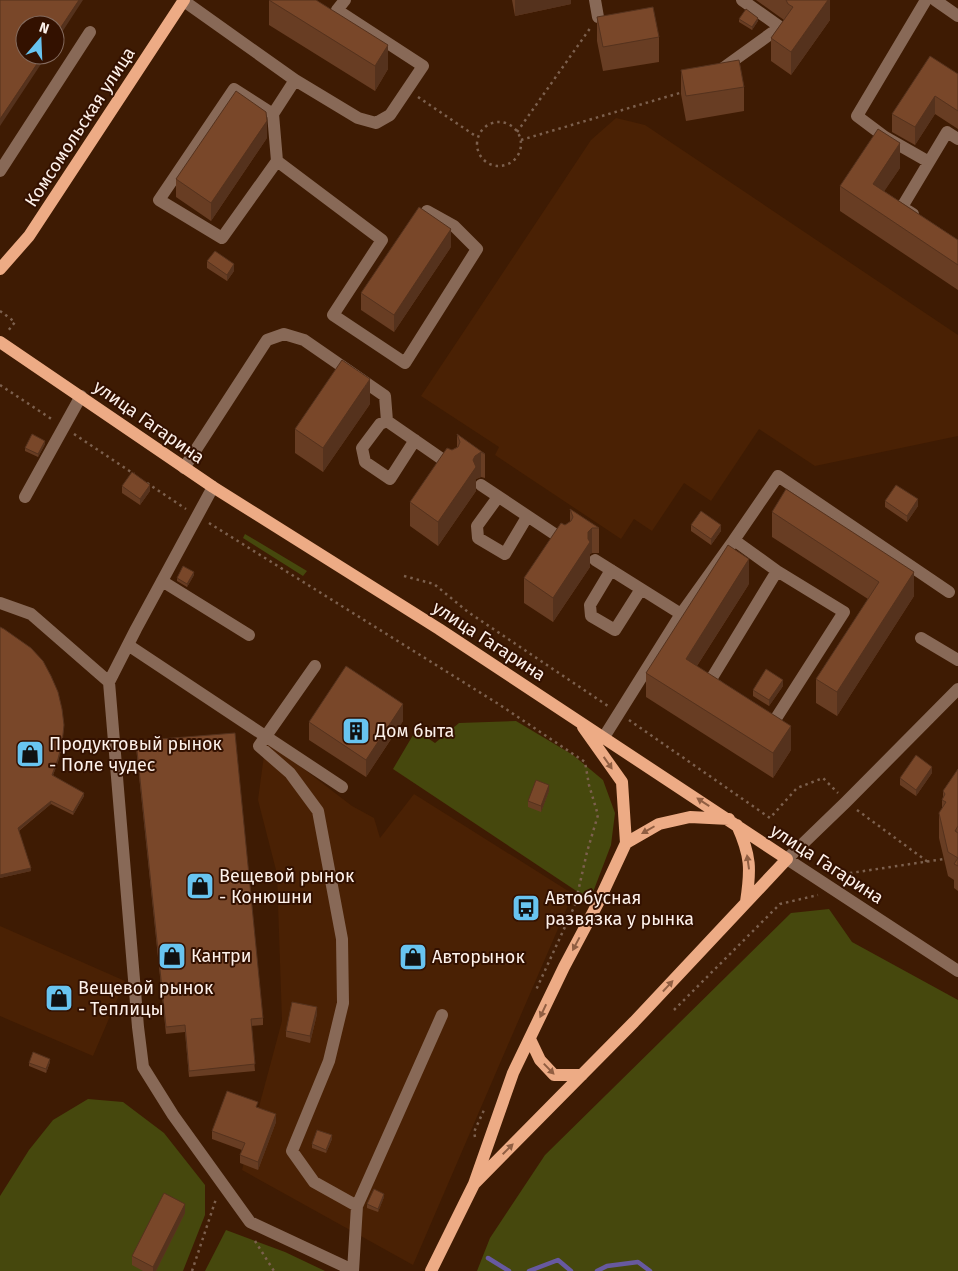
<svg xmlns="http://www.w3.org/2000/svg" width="958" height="1271" font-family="'Fira Sans',sans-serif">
<rect width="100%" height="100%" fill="#3e1b03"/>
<!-- built -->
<path fill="#4a2104" d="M616,118l29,7 313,210v101l-143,30 -56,-37 -48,72 -27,-18 -32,48 -18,-12 -13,20 -126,-84 4,-8 -78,-51 170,-256z
M266,740l86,66 22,12 6,20 34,-44 159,100 -160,371 -171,-95 40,-149 -5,-147 -19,-74z
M0,926l125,55 -32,75 -93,-40z"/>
<!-- green -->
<path fill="#46480d" d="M245,534l62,37 -4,5 -60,-38z
M516,721l57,34 30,25 12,33 -4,32 -21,55 -197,-131 23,-39 19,13 24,-20z
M829,909l23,33 106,58v271h-481l13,-33 55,-83 246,-242z
M88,1099l35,3 41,31 41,52v30l-22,56h-183v-75l29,-46 24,-30z
M226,1230l59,22 40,19h-120z"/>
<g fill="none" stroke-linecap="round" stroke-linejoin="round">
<!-- stream -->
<path stroke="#6759a0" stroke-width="4.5" d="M488,1258l21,13
M529,1271l29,-11 13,11
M597,1271l10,-5 31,-4 12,9"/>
<!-- path -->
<path stroke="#7c604e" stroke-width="2.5" stroke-dasharray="2.5 4" stroke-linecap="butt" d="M418,97l59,40
M477 144a22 22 0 1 1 44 0a22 22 0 1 1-44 0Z
M517,132l74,-105
M521,140l162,-48
M0,311l15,11 -7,9
M0,385l53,35
M74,434l60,40
M147,483l39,26
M209,523l291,182 85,57 4,23 9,30 -11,37 -12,53 -39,85
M404,576l30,8 34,28 140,94
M629,720l141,98 27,-30 26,-10 15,15
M857,810l71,52
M837,875l107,-16
M674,1010l106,-106 38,-9
M475,1137l-1,-5 10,-22
M255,1241l19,30
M192,1271l24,-72"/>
<!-- minor -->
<path stroke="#886957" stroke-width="12" d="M595,0l3,17
M926,0l-69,116 28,21 44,25 18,-30 11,7
M935,0l23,16
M184,1l111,79 63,38 18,5 14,-8 33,-49 -86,-56 8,-10
M719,71l61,-44 -38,-27
M273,114l-39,-25 -75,111 63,38 55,-77 -4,-47 22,-34
M277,161l105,79 -49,75 72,48 72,-114 -23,-23 -27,-15
M0,171l90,-139
M913,214l-11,-7 27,-45
M387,421l-7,3 -18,24 3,14 25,17 25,-39
M184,468l83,-128 17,-6 20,6 81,56 2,25 65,45
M481,485l84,56
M213,487l-77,142 -27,53 29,345 5,40 30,48 77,107 94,44 3,5
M25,497l56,-101
M498,497l-21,29 1,12 27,16 22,-37
M734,540l44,-64 171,116
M595,560l86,54
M611,570l-21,35 1,11 24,14 26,-41
M162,581l87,54
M0,603l31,11 78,68
M921,638l37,22
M128,645l214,142
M315,666l-56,80 31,27 28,38 24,128 1,64 -14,58 -37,90 22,31 43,24 -4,65
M958,689l-112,113 -59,57 171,112
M765,717l8,6 71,-111 -67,-41
M604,737l77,-123 53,-74 43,31 -67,110 9,6
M357,1206l85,-191"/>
<!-- major -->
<path stroke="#edab85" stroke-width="12" d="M0,269l29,-33 155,-236
M0,342l213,145 226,142 348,230 -153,163 -160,162
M737,825c14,31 14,44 9,77
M626,843l33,-19 31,-7 39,2
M530,1039l10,21 14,15h28
M431,1271l43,-87 39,-111 51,-106 34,-64 28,-60 -4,-61 -39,-55"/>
</g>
<!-- wall -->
<path fill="#683d23" d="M269,0l49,1 70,68 -13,22 -106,-66z
M512,0h59v4l-56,12z
M756,0h74v20l-39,55 -20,-14v-23l13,-18z
M597,17l62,20v25l-56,9 -6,-30z
M739,19l19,2 -6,9 -13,-8z
M681,70l63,17v24l-58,10 -5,-27z
M958,74v55l-23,-15 -20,31 -23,-13v-18z
M267,138l-56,83 -35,-24v-18z
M900,168l-16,23 74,49v50l-118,-79v-25z
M451,247l-57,85 -33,-22v-17z
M207,261l27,10 -7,10 -20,-13z
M370,404l-47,68 -28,-19v-24z
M457,434l28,20v24l-4,-1 -5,2v12l-38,55 -28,-20v-24l42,-52 5,-3z
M45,444l-7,13 -13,-6v-3z
M122,486l28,5 -10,14 -18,-12z
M885,501l33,5 -11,16 -22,-15z
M570,509l29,19v25h-7l-2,1v13l-37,55 -29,-19v-25l41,-53 5,-3z
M772,512l142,84 -77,120 -21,-13v-24l52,-80 -96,-62z
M691,525l30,6 -10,14 -20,-14z
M194,575l-7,12 -10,-6v-3z
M749,584l-52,82 94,84 -18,28 -127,-81v-24z
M43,661l19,85 -4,16 -5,13 31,21 -11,19 -22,-11 -32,27 12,40 -31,7z
M783,686l-14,20 -16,-10v-6z
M403,721l-37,56 -57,-37v-18z
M136,741l127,277v7l-12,1 4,45 -66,6 -4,-45 -19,2 -30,-287z
M958,769v122l-4,-3v-8l-6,-4 -9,-38v-25l3,-4v-9l1,-3v-6z
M932,773l-16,23 -16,-11v-7z
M549,791l-8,21 -13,-5v-6z
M317,1014l-7,29 -24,-6v-6z
M50,1062l-4,11 -17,-7v-3z
M258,1107l18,15 -18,48 -18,-7v-8l2,-5 -30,-11v-8z
M332,1139l-6,14 -14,-5v-4z
M384,1197l-6,15 -11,-4v-4z
M185,1213l-29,58h-13l-11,-6v-9z"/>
<!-- shaded-wall -->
<path fill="#55321d" d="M79,0h4l-28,43v-7z
M515,0h56v4l-56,12z
M828,0h2v20l-39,55v-23z
M758,18v3l-6,9v-3z
M388,45v24l-13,22v-25z
M43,55h4l-47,71v-7z
M935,96v18l-20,31v-18z
M267,121v17l-56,83v-18z
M900,143v25l-27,40v-24z
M451,229v18l-57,85v-17z
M234,264v7l-7,10v-6z
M370,379v25l-47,68v-24z
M45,441v3l-7,13v-3z
M481,452v25l-5,2v12l-38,55v-24l35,-62 2,-4z
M150,485v6l-10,14v-6z
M918,499v7l-11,16v-6z
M721,525v6l-10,14v-6z
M592,528v25l-2,1v13l-37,55v-24l35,-66z
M749,559v25l-63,99v-24z
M194,572v3l-7,12v-3z
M914,572v24l-77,120v-24z
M783,680v6l-14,20v-6z
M403,704v17l-37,56v-17z
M64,725l-2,21 -4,16 -6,16v-3z
M791,726v24l-18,28v-25z
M932,767v6l-16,23v-6z
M549,785v6l-8,21v-6z
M84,793v3l-11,19v-3z
M51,801v3l-33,27v-3z
M31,868v3l-31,7v-3z
M317,1007v7l-7,29v-7z
M50,1059v3l-4,11v-4z
M276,1114v8l-18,48v-8z
M332,1135v4l-6,14v-3z
M384,1194v3l-6,15v-3z
M185,1204v9l-29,58h-3v-4z"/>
<!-- building -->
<path fill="#794729" stroke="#55321d" d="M0,0h79l-24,36v-11h-30v30h18l-43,64z
M269,0h47l72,45 -13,21z
M786,0h42l-37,52 -20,-14 22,-31 -5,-3z
M653,7l6,30 -56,10 -6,-30z
M746,9l12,9 -6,9 -13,-8z
M930,56l28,18v37l-23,-15 -20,31 -23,-13z
M739,60l5,27 -58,9 -5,-26z
M236,91l30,21 1,9 -56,82 -35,-24z
M878,129l22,14 -27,41 85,56v25l-118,-79z
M419,207l32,22 -57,86 -33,-22z
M215,251l19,13 -7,11 -20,-14z
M342,360l28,19 -47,69 -28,-19z
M32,434l13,7 -7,13 -13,-6z
M457,434l28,20 -4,-2 -6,4 -2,4 3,7 -38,55 -28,-20 37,-54 5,2 6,-3 2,-5z
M132,472l18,13 -10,14 -18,-13z
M896,485l22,14 -11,17 -22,-15z
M786,489l128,83 -77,120 -21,-13 63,-97 -107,-70z
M570,509l29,19h-7l-4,4v7l2,3 -37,56 -29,-20 37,-55 4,2 6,-4 2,-4z
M701,511l20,14 -10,14 -20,-14z
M728,545l21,14 -63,100 105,67 -18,27 -127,-80z
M183,566l11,6 -7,12 -10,-6z
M0,627l4,2 27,19 12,13 8,15 7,16 4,17 2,16 -2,18 -4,16 -6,16 32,18 -11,19 -22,-11 -33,27 13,40 -31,7z
M346,666l57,38 -37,56 -57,-38z
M766,669l17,11 -14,20 -16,-10z
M235,733l28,285 -12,1 4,45 -66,7 -4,-46 -19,2 -30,-286z
M916,755l16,12 -16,23 -16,-12z
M958,769v57l-3,5 3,2v33l-4,-2 4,-6 -10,-6 -9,-39 7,-11 -4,-2 3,-6 -2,-3z
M536,780l13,5 -8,21 -13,-5z
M292,1002l25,5 -7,29 -24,-5z
M33,1052l17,7 -4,10 -17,-6z
M227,1091l31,11 -2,5 20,7 -18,48 -18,-7 5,-12 -33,-12z
M317,1130l15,5 -6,15 -14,-6z
M374,1189l10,5 -6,15 -11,-5z
M164,1193l21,11 -32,63 -21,-11z"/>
<!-- one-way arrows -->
<defs><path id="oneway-solid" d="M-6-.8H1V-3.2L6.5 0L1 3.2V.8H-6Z" transform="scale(1.25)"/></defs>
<g fill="#905e42">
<use href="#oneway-solid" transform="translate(608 763) rotate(55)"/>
<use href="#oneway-solid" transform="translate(703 802) rotate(-147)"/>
<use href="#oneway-solid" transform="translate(648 830) rotate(150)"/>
<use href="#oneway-solid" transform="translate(748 862) rotate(-98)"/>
<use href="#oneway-solid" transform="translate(576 944) rotate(118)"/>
<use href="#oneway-solid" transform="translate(668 986) rotate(-47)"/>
<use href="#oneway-solid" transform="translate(543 1011) rotate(115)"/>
<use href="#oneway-solid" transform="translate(549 1069) rotate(46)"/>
<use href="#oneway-solid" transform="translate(508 1149) rotate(-45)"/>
</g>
<!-- icons -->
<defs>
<symbol id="building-square" viewBox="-11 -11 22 22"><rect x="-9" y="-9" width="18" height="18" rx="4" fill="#68c4f0" stroke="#310"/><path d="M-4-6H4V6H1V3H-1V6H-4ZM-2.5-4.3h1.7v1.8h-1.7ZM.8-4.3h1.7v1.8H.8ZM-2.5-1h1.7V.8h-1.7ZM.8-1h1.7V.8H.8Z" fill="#111"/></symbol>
<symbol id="shop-square" viewBox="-11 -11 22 22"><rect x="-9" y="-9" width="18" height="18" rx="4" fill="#68c4f0" stroke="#310"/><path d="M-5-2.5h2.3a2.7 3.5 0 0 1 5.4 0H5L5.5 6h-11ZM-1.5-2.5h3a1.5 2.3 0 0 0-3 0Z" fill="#111"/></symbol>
<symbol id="bus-square" viewBox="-11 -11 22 22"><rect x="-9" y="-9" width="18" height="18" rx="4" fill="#68c4f0" stroke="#310"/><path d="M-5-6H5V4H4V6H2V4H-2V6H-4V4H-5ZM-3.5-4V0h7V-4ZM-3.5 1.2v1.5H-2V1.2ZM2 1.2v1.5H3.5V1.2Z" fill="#111"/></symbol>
</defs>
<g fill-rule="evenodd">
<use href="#building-square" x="340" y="715" width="32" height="32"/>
<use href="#shop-square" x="14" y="738" width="32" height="32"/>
<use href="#shop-square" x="184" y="870" width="32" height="32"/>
<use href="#bus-square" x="510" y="892" width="32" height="32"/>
<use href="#shop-square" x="156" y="940" width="32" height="32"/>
<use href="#shop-square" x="397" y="941" width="32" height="32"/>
<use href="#shop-square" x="43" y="982" width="32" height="32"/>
</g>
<g text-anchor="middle" stroke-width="4" stroke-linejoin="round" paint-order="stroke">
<!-- street labels -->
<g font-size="18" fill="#fdf1ea" stroke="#310">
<text transform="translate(80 127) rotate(-57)" y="6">Комсомольская улица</text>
<text transform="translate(149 422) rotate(35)" y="6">улица Гагарина</text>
<text transform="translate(489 641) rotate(33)" y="6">улица Гагарина</text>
<text transform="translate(827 864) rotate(33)" y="6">улица Гагарина</text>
</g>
<!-- poi labels -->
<g font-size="18" fill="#fdf1ea" stroke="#310" text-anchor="start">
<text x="375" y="737">Дом быта</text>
<text x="49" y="750">Продуктовый рынок<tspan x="49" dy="21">- Поле чудес</tspan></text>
<text x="219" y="882">Вещевой рынок<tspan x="219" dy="21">- Конюшни</tspan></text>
<text x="545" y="904">Автобусная<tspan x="545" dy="21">развязка у рынка</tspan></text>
<text x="191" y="962">Кантри</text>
<text x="432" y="963">Авторынок</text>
<text x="78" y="994">Вещевой рынок<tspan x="78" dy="21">- Теплицы</tspan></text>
</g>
</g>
<!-- north arrow -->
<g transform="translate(40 40) rotate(19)"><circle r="24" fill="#331100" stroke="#846b5e"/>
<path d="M0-4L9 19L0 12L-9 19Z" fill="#68c4f0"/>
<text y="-8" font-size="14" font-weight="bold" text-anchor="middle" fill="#fdf1ea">N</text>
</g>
</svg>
